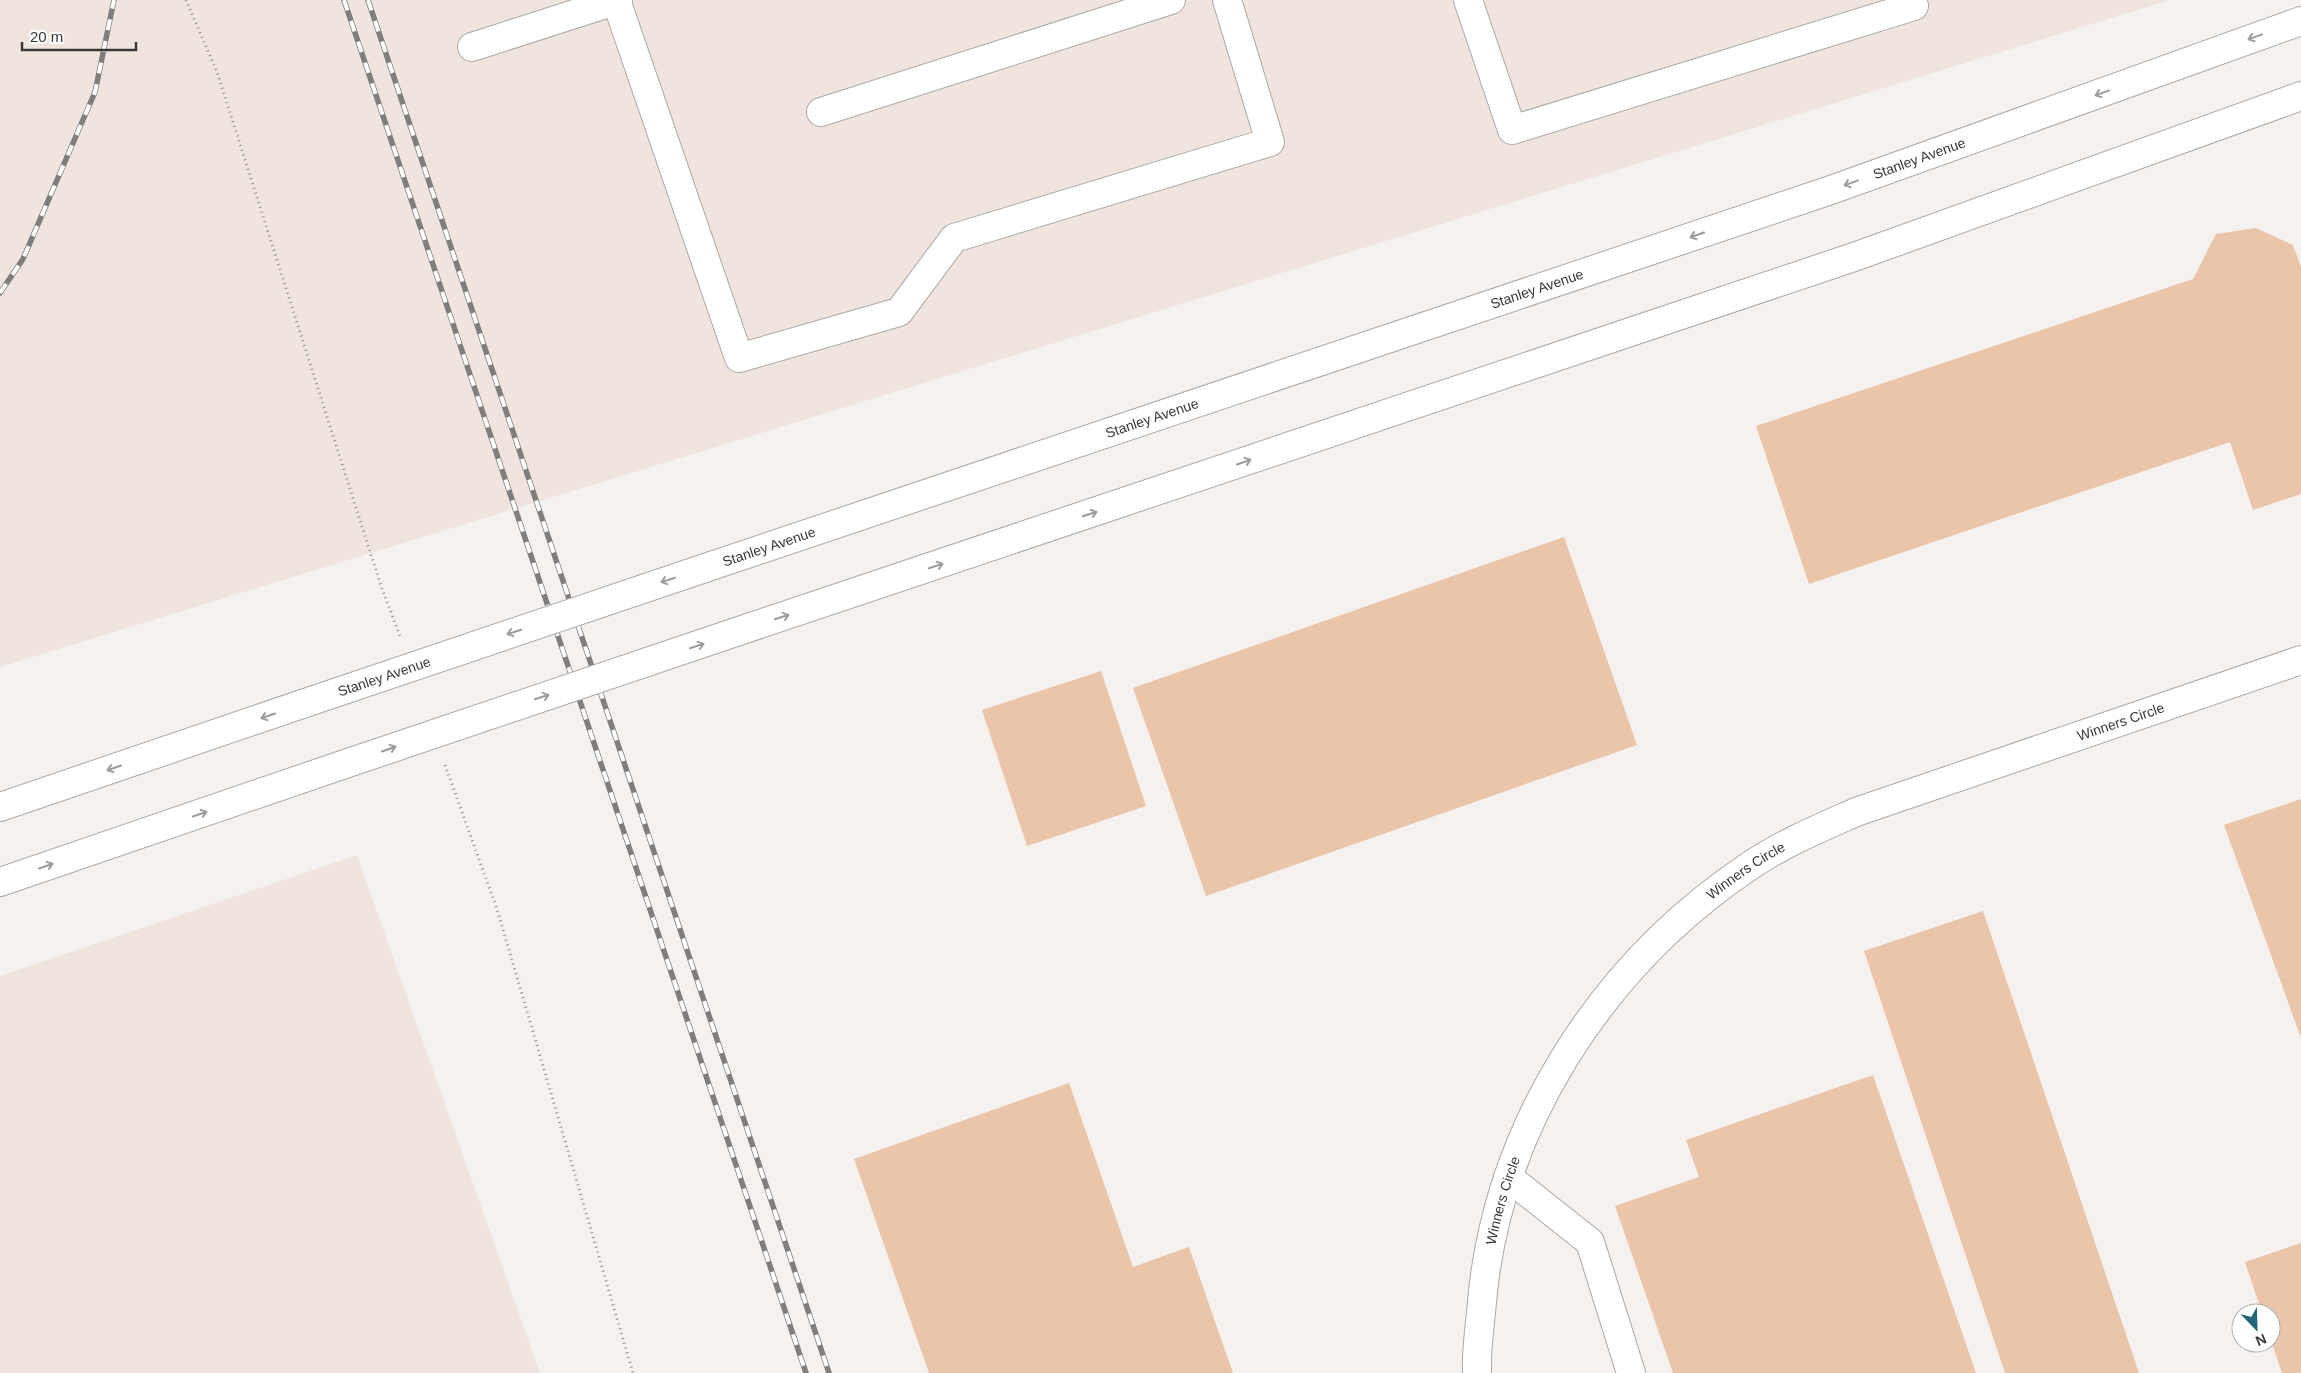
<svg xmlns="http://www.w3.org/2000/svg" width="2301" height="1373" font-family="Arial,sans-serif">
<rect width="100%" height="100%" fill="#f4f1ef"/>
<!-- built -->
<path fill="#efe5de" d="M0,0h2170l-2170,667z
M357,855l183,518h-540v-397z"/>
<!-- building -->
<path fill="#ebc5a9" d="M2256,228l37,17 8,22v227l-48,16 -23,-68 -421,142 -53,-158 437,-147 23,-45z
M1564,537l73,208 -431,151 -73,-208z
M1101,671l45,135 -119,40 -45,-136z
M2301,799v239l-77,-213z
M1983,911l156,462h-134l-141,-422z
M1873,1075l103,298h-303l-58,-167 84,-29 -13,-37z
M1069,1083l64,184 56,-20 44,126h-304l-75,-214z
M2301,1243v130h-19l-11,-32v-28h-9l-17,-51z"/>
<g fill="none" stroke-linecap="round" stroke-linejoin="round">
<defs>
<g id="minor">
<path d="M616,0l123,358 160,-46 55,-74 316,-96 -43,-142"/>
<path d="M1468,0l44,130 402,-124 -2,-6"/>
<path d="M472,47l146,-47"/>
<path d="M821,112l350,-112"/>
<path d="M1508,1177l82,65 41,131"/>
<path id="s1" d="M1477,1373c-1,-20 2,-41 4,-60 13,-183 119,-347 270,-448 33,-22 69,-37 105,-53l445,-152"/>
</g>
<g id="major">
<path id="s2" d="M714,565l1117,-375 470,-169"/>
<path d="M736,632l1118,-375 447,-161"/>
<path d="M0,807l314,-107"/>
<path d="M0,882l342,-117"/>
</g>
</defs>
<!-- minor casing -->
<use href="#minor" stroke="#aba9a7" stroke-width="30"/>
<!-- major casing -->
<use href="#major" stroke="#aba9a7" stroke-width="30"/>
<!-- path -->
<path stroke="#92908f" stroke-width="3" stroke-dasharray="1 4" stroke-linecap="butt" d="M186,0l31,72 164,514 19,50
M445,765l52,144 136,464"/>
<!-- minor -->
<use href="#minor" stroke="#fff" stroke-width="28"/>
<!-- major -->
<use href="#major" stroke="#fff" stroke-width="28"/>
<defs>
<path id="rail" d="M344,0l462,1373
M368,0l461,1373
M0,293l23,-34 72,-167 19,-92"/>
</defs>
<!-- rail casing -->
<use href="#rail" stroke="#807e7d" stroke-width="5.5"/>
<!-- rail -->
<use href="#rail" stroke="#fff" stroke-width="4" stroke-dasharray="11" stroke-linecap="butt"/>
<defs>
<g id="major-bridge">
<path id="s3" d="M314,700l400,-135"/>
<path d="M342,765l394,-133"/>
</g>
</defs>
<!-- major-bridge casing -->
<use href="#major-bridge" stroke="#aba9a7" stroke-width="30" stroke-linecap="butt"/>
<!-- major-bridge -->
<use href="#major-bridge" stroke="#fff" stroke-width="28"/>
</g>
<!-- one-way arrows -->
<defs><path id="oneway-shaft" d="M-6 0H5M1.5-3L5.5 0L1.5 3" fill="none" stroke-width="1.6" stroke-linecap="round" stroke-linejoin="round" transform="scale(1.25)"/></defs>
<g stroke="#9c9c9b">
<use href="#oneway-shaft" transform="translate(2255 37) rotate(160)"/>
<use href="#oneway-shaft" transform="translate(2102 93) rotate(160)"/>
<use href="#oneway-shaft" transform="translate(1851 183) rotate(160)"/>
<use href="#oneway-shaft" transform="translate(1697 235) rotate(161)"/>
<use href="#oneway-shaft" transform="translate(1244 462) rotate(-19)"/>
<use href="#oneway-shaft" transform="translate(1090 514) rotate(-18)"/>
<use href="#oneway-shaft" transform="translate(936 566) rotate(-18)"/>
<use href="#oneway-shaft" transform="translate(668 580) rotate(162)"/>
<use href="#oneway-shaft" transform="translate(782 617) rotate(-18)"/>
<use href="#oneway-shaft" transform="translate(514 632) rotate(162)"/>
<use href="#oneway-shaft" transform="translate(697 646) rotate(-18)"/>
<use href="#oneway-shaft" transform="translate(542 697) rotate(-18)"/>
<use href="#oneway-shaft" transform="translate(268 716) rotate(161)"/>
<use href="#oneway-shaft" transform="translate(389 749) rotate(-19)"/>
<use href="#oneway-shaft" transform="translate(114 768) rotate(161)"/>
<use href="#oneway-shaft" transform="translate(200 814) rotate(-19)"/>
<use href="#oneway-shaft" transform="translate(46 866) rotate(-19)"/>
</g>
<g text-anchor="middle" stroke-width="4" stroke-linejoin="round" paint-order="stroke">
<!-- street labels -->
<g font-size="14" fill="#393837" stroke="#fff">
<text dy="5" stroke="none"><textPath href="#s2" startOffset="1272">Stanley Avenue</textPath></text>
<text dy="5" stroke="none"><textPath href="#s2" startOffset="868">Stanley Avenue</textPath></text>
<text dy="5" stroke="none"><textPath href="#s2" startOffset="462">Stanley Avenue</textPath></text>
<text dy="5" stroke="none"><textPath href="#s2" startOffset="58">Stanley Avenue</textPath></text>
<text dy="5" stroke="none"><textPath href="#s3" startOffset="74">Stanley Avenue</textPath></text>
<text dy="5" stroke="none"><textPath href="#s1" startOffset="999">Winners Circle</textPath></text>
<text dy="5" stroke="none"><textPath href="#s1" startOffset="594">Winners Circle</textPath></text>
<text dy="5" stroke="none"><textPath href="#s1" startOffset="175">Winners Circle</textPath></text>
</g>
</g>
<!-- north arrow -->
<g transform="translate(2256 1328) rotate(157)"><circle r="24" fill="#ffffff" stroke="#b0afaf"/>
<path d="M0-4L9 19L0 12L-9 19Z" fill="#246579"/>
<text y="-8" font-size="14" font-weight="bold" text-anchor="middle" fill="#393837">N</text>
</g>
<!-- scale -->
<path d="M22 42v8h114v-8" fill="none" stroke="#393837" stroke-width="2.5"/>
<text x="30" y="42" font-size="15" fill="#393837" stroke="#ffffff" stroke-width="4" paint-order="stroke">20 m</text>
</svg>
